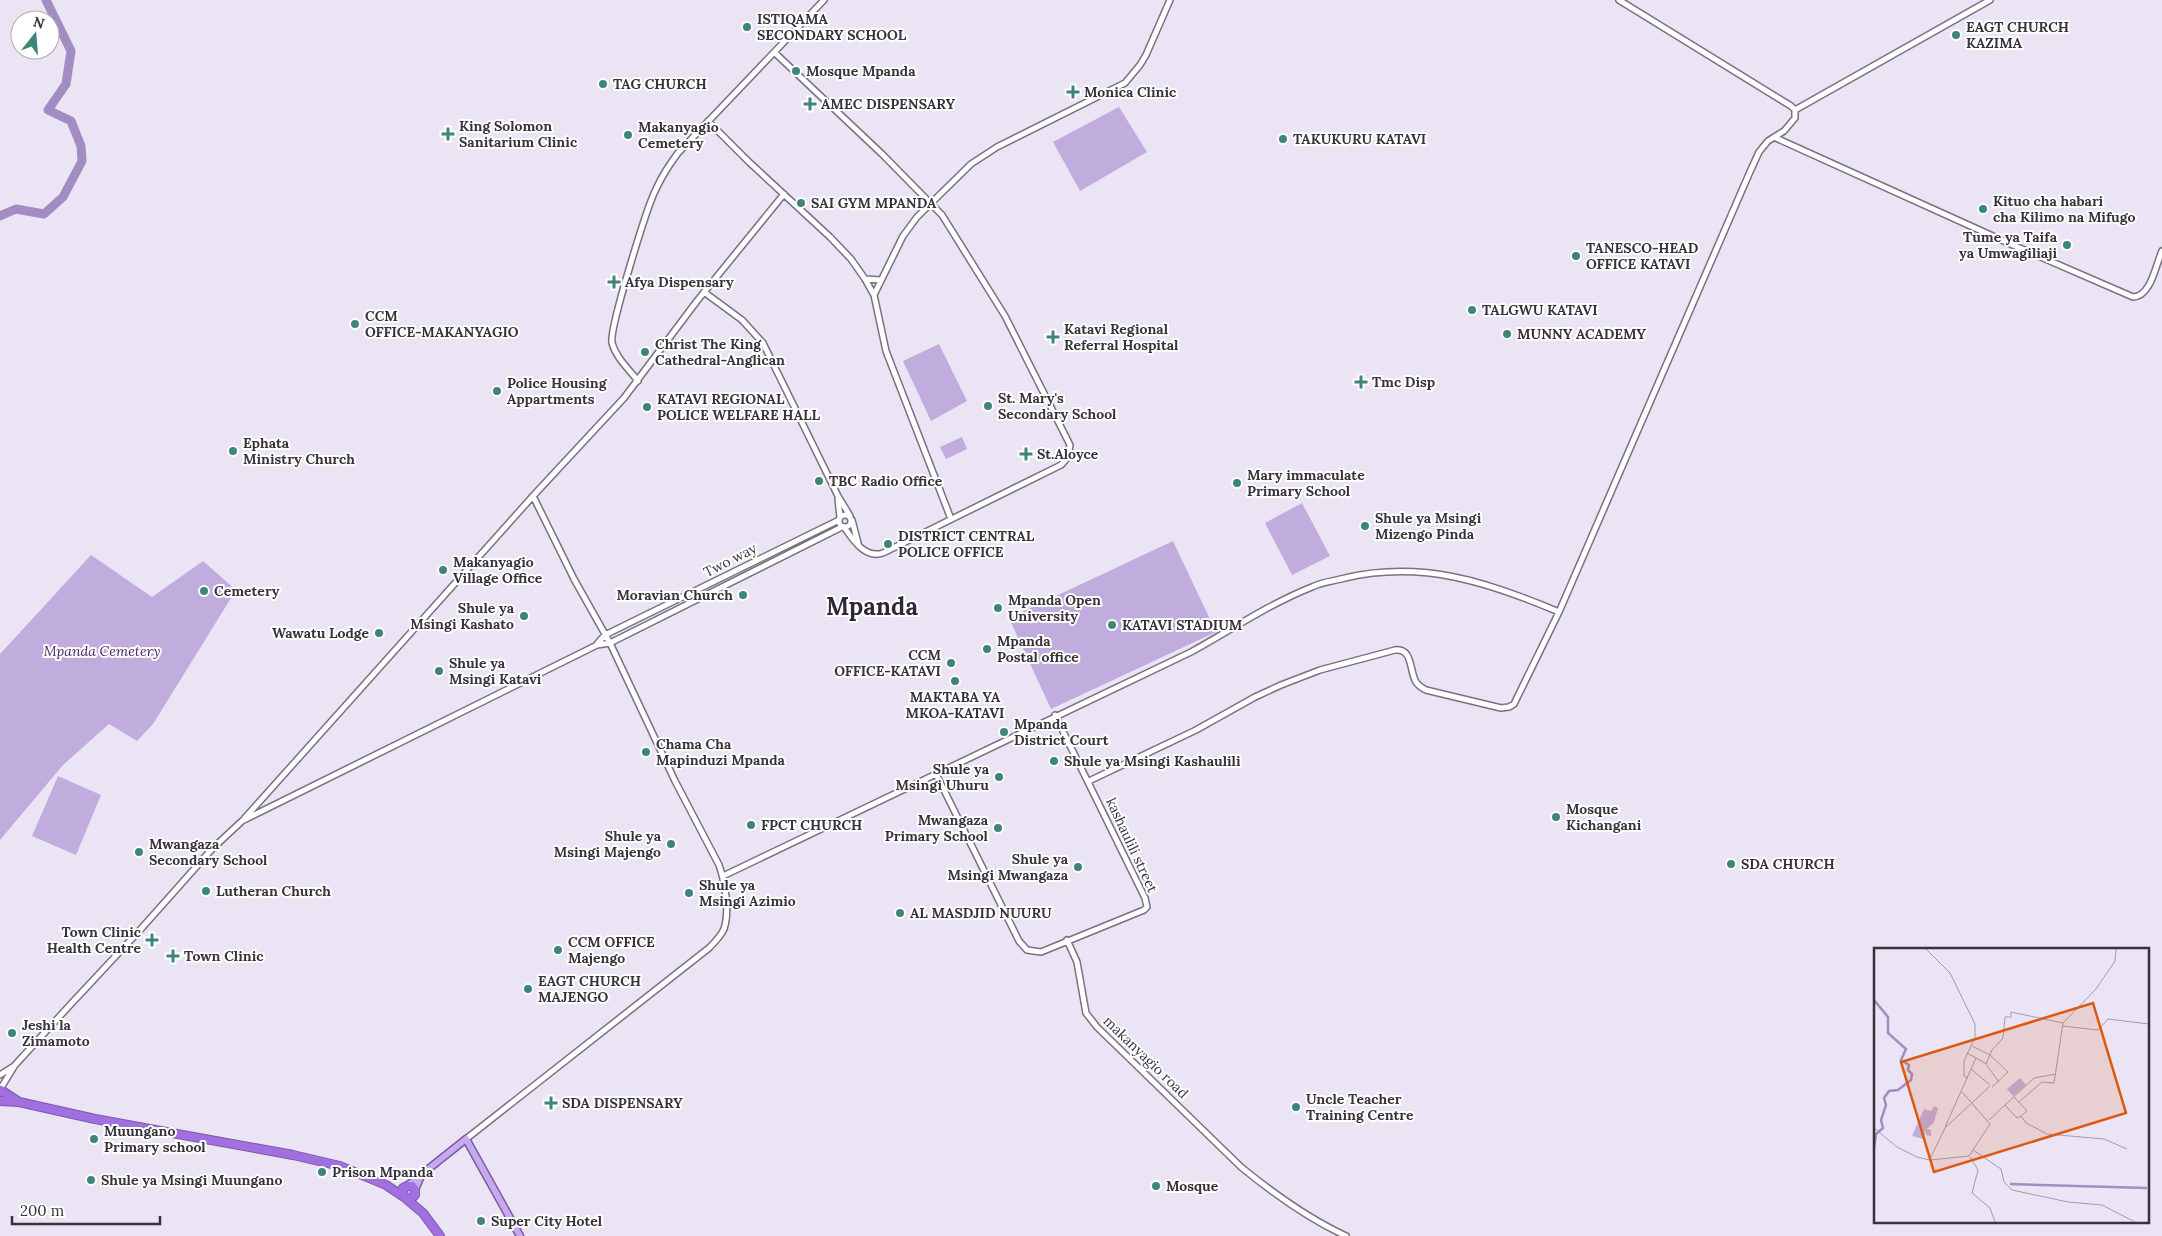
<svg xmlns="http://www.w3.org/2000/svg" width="2162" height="1236" font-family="Lora,serif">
<rect width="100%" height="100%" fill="#eae4f4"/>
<!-- green -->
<path fill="#c0adde" d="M1119,107l28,45 -67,39 -27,-49z
M939,344l28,57 -36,20 -28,-60z
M962,437l5,12 -21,10 -6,-12z
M1302,503l28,53 -38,19 -27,-52z
M1173,541l43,91 -165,77 -42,-91z
M91,555l61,42 51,-36 33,29 -83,134 -16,17 -28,-17 -46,41 -63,75v-186z
M58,776l43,19 -25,60 -44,-19z"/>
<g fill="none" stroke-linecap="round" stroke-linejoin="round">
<!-- river -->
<path stroke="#a28dc2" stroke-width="9" d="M0,216l16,-7 28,5 19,-17 19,-36 -1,-15 -10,-25 -23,-11 18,-26 5,-33 -25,-51"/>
<defs>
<path id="minor" d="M775,53l107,101 60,61 63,101 65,129 -2,12 -7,8 -178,88c-18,6 -30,-13 -39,-26
M1795,110l195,-110
M708,121l41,41 81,75 21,22 14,20 9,16 12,56 65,168
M1776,138l230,104 127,55c18,0 23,-33 29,-46
M865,279l16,1
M704,292l38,28 21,23 75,153 12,20
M874,295l29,-59 14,-19 54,-53 26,-17 128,-64 15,-18 6,-10 24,-55
M638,381c-9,-12 -22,-23 -26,-38 -3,-14 35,-136 44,-154 6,-13 13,-24 22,-36l146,-153
M838,499l2,18
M839 521a6 6 0 1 1 12 0a6 6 0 1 1-12 0Z
M852,520l6,23
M597,644l8,-9 234,-115
M936,774l83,167 8,9 14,2 103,-42 3,-3 -2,-9 -90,-183
M1089,781l107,-51 59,-33 26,-12 39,-15 75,-20c18,-2 14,20 21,32 2,3 6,6 10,8l75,18 8,-1 5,-3 45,-92 190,-438 10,-22 9,-11 16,-10 11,-13v-8l-4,-4 -172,-106
M244,819l289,-323 91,-98 73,-97 87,-107
M723,876l468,-224c40,-22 78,-48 121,-65 10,-5 22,-6 33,-9 77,-18 143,4 214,34
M1067,940l10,22 9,51 11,14 144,140c33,27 66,51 105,69
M0,1075l14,-9
M1,1088l14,-23 55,-60 70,-75 72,-81 30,-28 355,-176 13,-2 232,-116
M466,1139l243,-191c6,-6 12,-12 15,-19 6,-18 1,-47 -5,-64l-44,-84 -65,-138 -36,-64 -41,-83"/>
<path id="major" d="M407,1186l59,-47 54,97
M415,1190l7,-17"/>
<path id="highway" d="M1,1090l18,12
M0,1101l19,1 76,17 198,36 47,11 46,19 18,12 19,16 17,23
M404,1197l-1,-9 4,-2h5l3,4v5l-4,4 -5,-1"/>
</defs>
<!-- minor casing -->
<use href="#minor" stroke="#777180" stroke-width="8"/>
<!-- major casing -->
<use href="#major" stroke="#7c5aa7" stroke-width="9"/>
<!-- highway casing -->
<use href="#highway" stroke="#7c5aa7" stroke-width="10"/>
<!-- minor -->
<use href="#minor" stroke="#fff" stroke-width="5"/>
<!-- major -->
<use href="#major" stroke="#c7a9ed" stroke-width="6"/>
<!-- highway -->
<use href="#highway" stroke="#a26fe1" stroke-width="8"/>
</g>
<!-- markers -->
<g fill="#3f8479" stroke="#fff" stroke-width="2">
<circle cx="747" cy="27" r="5"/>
<circle cx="1956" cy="35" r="5"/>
<circle cx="796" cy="71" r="5"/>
<circle cx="603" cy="84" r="5"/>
<path d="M1070.5 84.5h5v5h5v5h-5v5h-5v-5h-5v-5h5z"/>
<path d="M807.5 96.5h5v5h5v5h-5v5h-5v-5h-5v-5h5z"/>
<path d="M445.5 126.5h5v5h5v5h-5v5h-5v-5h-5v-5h5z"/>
<circle cx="628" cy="135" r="5"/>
<circle cx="1283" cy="139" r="5"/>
<circle cx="801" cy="203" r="5"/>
<circle cx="1983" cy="209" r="5"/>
<circle cx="2067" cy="245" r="5"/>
<circle cx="1576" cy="256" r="5"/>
<path d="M611.5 274.5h5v5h5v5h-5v5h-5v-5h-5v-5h5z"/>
<circle cx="1472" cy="310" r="5"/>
<circle cx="355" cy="324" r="5"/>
<circle cx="1507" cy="334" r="5"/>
<path d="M1050.5 329.5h5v5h5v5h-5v5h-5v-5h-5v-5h5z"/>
<circle cx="645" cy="352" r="5"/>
<path d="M1358.5 374.5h5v5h5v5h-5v5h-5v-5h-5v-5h5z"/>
<circle cx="497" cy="391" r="5"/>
<circle cx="988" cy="406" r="5"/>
<circle cx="647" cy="407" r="5"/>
<circle cx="233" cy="451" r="5"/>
<path d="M1023.5 446.5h5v5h5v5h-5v5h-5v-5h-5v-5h5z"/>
<circle cx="819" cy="481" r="5"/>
<circle cx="1237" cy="483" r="5"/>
<circle cx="1365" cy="526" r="5"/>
<circle cx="888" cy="544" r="5"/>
<circle cx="443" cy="570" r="5"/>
<circle cx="204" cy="591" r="5"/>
<circle cx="743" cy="595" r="5"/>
<circle cx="998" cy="608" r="5"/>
<circle cx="524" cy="616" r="5"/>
<circle cx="1112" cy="625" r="5"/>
<circle cx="379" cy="633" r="5"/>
<circle cx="987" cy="649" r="5"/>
<circle cx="951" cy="663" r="5"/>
<circle cx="439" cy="671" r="5"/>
<circle cx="955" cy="681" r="5"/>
<circle cx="1004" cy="732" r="5"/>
<circle cx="646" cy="752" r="5"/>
<circle cx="1054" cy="761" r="5"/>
<circle cx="999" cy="777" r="5"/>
<circle cx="1556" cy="817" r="5"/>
<circle cx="751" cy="825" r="5"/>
<circle cx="998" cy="828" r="5"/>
<circle cx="671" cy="844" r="5"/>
<circle cx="139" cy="852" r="5"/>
<circle cx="1731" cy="864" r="5"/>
<circle cx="1078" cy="867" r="5"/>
<circle cx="206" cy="891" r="5"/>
<circle cx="689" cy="893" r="5"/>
<circle cx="900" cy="913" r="5"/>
<path d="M149.5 932.5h5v5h5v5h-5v5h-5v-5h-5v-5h5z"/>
<circle cx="558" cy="950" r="5"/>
<path d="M170.5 948.5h5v5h5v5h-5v5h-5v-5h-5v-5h5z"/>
<circle cx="528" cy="989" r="5"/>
<circle cx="12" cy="1033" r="5"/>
<path d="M548.5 1095.5h5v5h5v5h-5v5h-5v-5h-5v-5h5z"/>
<circle cx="1296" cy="1107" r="5"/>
<circle cx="94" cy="1139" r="5"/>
<circle cx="322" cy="1172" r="5"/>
<circle cx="91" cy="1180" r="5"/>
<circle cx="1156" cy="1186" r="5"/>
<circle cx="481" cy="1221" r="5"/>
</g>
<g text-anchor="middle" stroke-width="4" stroke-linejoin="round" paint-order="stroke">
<!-- poi labels -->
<g font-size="14" font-weight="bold" fill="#36333a" stroke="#fff" text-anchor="start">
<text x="757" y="24">ISTIQAMA<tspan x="757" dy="16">SECONDARY SCHOOL</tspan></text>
<text x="1966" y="32">EAGT CHURCH<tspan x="1966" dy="16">KAZIMA</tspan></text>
<text x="806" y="76">Mosque Mpanda</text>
<text x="613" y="89">TAG CHURCH</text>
<text x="1084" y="97">Monica Clinic</text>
<text x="821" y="109">AMEC DISPENSARY</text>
<text x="459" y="131">King Solomon<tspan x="459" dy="16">Sanitarium Clinic</tspan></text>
<text x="638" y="132">Makanyagio<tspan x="638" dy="16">Cemetery</tspan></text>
<text x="1293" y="144">TAKUKURU KATAVI</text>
<text x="1993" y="206">Kituo cha habari<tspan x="1993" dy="16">cha Kilimo na Mifugo</tspan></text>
<text x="811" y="208">SAI GYM MPANDA</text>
<text x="2057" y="242" text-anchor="end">Tume ya Taifa<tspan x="2057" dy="16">ya Umwagiliaji</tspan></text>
<text x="1586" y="253">TANESCO-HEAD<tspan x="1586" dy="16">OFFICE KATAVI</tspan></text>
<text x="625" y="287">Afya Dispensary</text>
<text x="1482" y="315">TALGWU KATAVI</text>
<text x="365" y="321">CCM<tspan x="365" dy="16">OFFICE-MAKANYAGIO</tspan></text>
<text x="1064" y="334">Katavi Regional<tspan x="1064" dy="16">Referral Hospital</tspan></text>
<text x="1517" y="339">MUNNY ACADEMY</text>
<text x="655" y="349">Christ The King<tspan x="655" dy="16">Cathedral-Anglican</tspan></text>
<text x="1372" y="387">Tmc Disp</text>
<text x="507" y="388">Police Housing<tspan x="507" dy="16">Appartments</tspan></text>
<text x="998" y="403">St. Mary's<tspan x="998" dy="16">Secondary School</tspan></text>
<text x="657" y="404">KATAVI REGIONAL<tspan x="657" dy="16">POLICE WELFARE HALL</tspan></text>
<text x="243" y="448">Ephata<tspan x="243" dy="16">Ministry Church</tspan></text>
<text x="1037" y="459">St.Aloyce</text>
<text x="1247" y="480">Mary immaculate<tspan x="1247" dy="16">Primary School</tspan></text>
<text x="829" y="486">TBC Radio Office</text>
<text x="1375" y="523">Shule ya Msingi<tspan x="1375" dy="16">Mizengo Pinda</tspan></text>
<text x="898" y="541">DISTRICT CENTRAL<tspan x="898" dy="16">POLICE OFFICE</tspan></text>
<text x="453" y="567">Makanyagio<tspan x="453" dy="16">Village Office</tspan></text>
<text x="214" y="596">Cemetery</text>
<text x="733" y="600" text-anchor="end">Moravian Church</text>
<text x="1008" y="605">Mpanda Open<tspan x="1008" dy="16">University</tspan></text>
<text x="514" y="613" text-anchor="end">Shule ya<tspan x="514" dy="16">Msingi Kashato</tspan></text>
<text x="1122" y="630">KATAVI STADIUM</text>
<text x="369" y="638" text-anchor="end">Wawatu Lodge</text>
<text x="997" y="646">Mpanda<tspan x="997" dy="16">Postal office</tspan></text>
<text x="941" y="660" text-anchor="end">CCM<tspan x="941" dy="16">OFFICE-KATAVI</tspan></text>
<text x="449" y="668">Shule ya<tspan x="449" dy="16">Msingi Katavi</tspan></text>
<text x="955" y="702" text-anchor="middle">MAKTABA YA<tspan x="955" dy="16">MKOA-KATAVI</tspan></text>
<text x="1014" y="729">Mpanda<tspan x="1014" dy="16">District Court</tspan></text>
<text x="656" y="749">Chama Cha<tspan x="656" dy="16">Mapinduzi Mpanda</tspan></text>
<text x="1064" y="766">Shule ya Msingi Kashaulili</text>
<text x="989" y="774" text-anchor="end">Shule ya<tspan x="989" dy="16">Msingi Uhuru</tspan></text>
<text x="1566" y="814">Mosque<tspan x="1566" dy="16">Kichangani</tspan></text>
<text x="988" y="825" text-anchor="end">Mwangaza<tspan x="988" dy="16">Primary School</tspan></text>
<text x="761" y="830">FPCT CHURCH</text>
<text x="661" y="841" text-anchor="end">Shule ya<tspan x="661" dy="16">Msingi Majengo</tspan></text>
<text x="149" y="849">Mwangaza<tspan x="149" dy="16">Secondary School</tspan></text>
<text x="1068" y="864" text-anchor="end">Shule ya<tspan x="1068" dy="16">Msingi Mwangaza</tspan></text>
<text x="1741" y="869">SDA CHURCH</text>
<text x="699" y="890">Shule ya<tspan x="699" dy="16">Msingi Azimio</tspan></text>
<text x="216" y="896">Lutheran Church</text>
<text x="910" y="918">AL MASDJID NUURU</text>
<text x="141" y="937" text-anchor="end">Town Clinic<tspan x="141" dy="16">Health Centre</tspan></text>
<text x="568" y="947">CCM OFFICE<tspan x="568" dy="16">Majengo</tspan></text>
<text x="184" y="961">Town Clinic</text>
<text x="538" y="986">EAGT CHURCH<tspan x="538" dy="16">MAJENGO</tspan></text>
<text x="22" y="1030">Jeshi la<tspan x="22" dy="16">Zimamoto</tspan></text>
<text x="1306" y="1104">Uncle Teacher<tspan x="1306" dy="16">Training Centre</tspan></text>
<text x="562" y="1108">SDA DISPENSARY</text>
<text x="104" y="1136">Muungano<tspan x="104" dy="16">Primary school</tspan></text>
<text x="332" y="1177">Prison Mpanda</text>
<text x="101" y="1185">Shule ya Msingi Muungano</text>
<text x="1166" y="1191">Mosque</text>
<text x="491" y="1226">Super City Hotel</text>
</g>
<!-- street labels -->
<g font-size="14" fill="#36333a" stroke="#fff">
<text transform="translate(730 560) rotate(-27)" y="5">Two way</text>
<text transform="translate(1132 845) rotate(65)" y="5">kashaulili street</text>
<text transform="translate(1146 1057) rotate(44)" y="5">makanyagio road</text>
</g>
<!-- park labels -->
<g font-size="14" font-style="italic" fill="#442667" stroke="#fff">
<text x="102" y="656">Mpanda Cemetery</text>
</g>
<!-- town labels -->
<g font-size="24" font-weight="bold" fill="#2e2936" stroke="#fff">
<text x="872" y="615">Mpanda</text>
</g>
</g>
<!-- overview -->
<g transform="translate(1874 948)">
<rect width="275" height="275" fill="#eae4f4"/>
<path d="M146,130l6,7 -13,11 -6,-7zM60,158l4,2 -4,14 -7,7 4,1v6l-5,-1v-5l-3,9 -11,-3 12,-27 7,2z" fill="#c0adde"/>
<path fill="none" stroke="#a28dc2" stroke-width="2.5" d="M0,52l14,17v16l18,16 -5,11 8,5 -1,5 4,4 -1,6 -13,10 -9,1 -5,7 2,7 -5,15 2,8 -7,6 -2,14M136,236l137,4"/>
<path fill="none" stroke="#a29daa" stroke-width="1" d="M52,1l24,24 25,51v13l-11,24v15l4,2M189,75l33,-34 19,-28 1,-12M188,78l36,4 10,-11 41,5M98,98l18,9 18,17 -16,15M93,105l18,10 14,19M112,116l6,-14 11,-12 2,-21h6v-5l52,11 -9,60 -12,-1 -23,20M97,121l19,16M88,144l28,32 -17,26M140,149l13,14 -6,5M131,157l12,13 4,-2M147,168l5,7 21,11 57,5 23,10M115,172l45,-42 22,-4M71,179l31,-69M0,180l23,19 20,10 13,3 39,-4M95,208l4,-6 28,19 3,13 8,8 56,12 34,3 33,17M96,209l8,13 -6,23 18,15 5,14M56,211l15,-31 45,-42"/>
<path fill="#df570e" fill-opacity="0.15" stroke="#df570e" stroke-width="2.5" d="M219,55l33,110 -192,59 -33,-110z"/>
<rect width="275" height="275" fill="none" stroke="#36333a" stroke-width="2.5"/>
</g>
<!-- north arrow -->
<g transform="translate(35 35) rotate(17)"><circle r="24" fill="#ffffff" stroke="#afadb0"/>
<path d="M0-4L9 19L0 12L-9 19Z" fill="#3f8479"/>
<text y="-8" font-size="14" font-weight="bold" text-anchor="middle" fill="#36333a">N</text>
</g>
<!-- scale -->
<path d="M12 1216v8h148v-8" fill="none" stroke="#36333a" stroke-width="2.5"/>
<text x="20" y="1216" font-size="15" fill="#36333a" stroke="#ffffff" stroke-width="4" paint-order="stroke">200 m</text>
</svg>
